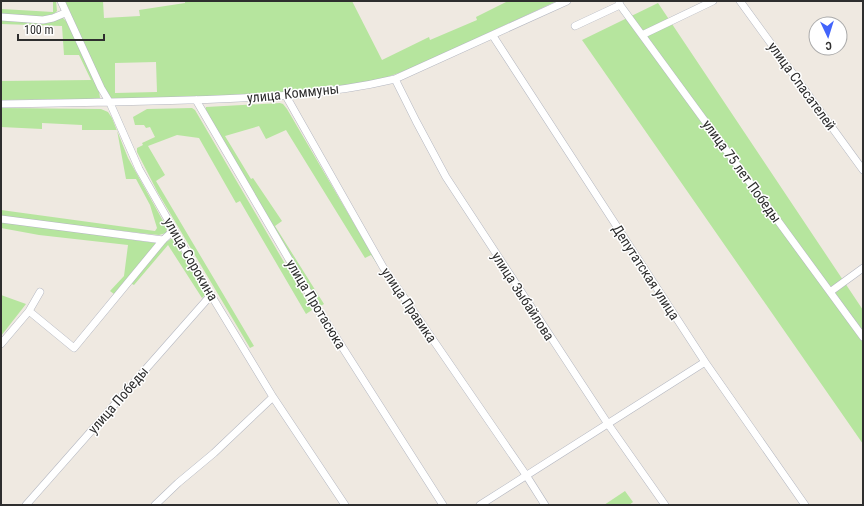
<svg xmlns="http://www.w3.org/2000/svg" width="864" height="506" font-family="'Roboto Condensed',sans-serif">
<rect width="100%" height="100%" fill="#efe9e1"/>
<!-- green -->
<path fill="#b6e59e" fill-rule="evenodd" d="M1,1l1,8 51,3v-11h3l1,10c-7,10 -43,4 -56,4z
M65,1h38l1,17 36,-2 -1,-6 46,-7v-2h167l30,59 47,-23 1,3 47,-20 -1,-3 32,-16h49l-147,68 -34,12 -90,13 -169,5 -6,-1 -4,-4 -30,-63zM156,62l1,30 -42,1v-30z
M658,3l205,307v134l-281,-404z
M62,17l5,5 32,69 1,7 -9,1 -90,1v-19l90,-1 -12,-25h-15l-2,-29 -61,-2v-4z
M280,103l3,1 4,5 93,159 -9,-13 -6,3 -79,-128 -20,9 -7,-13 -34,10 26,43 2,-1 29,43 -7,5 49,78 -5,3 -115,-193 2,-7z
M1,108l100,1 7,3 4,6 16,40 39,70 -1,5 -7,2 -10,-1 -148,-17v-7l154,21 2,-3 -7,-23 -14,-26h-10l-9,-49h-35v-5l-40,-2v6l-41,-2z
M192,108l3,2 117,200 -6,4 -66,-113 -4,2 -37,-65 -22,-3 -29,11 17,29 -9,6 98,165 -4,2 -92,-155 -21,-41v-4l6,-3 -1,-2 13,-6 -5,-10 -4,1 -2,-3h-9l-2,-8 14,-8z
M1,222l155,21 -42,51 -4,-3 14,-15 4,-31 -89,-10 -38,-7z
M173,238l33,56 -4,4 -34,-53 -34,40 -4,-2 36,-41z
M1,295l25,9 -25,32z
M625,491l8,11 -4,3h-25z"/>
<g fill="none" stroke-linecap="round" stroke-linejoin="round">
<defs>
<path id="minor" d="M61,1l40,87 9,15 29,66 72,126 62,102 72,108
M740,1l123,169
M620,5l243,332
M1,17l42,3 10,-2 12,-5
M575,26l45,-21 -1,-3
M642,35l71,-34
M493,36l212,326 100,143
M395,79l21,42 30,56 162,247 57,81
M286,96l97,171 143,208 19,30
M196,100l122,209 125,196
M1,104c63,-1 125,-2 187,-4 70,-2 140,-5 207,-21l172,-78
M1,219l162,21
M830,292l33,-24
M29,311l45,37 89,-108 11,-10
M1,344l28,-33 11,-19
M26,505l185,-210
M155,505l23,-22 36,-30 59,-56
M480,505l225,-143"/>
</defs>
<!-- minor casing -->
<use href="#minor" stroke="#b4b7c1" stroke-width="8"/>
<!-- minor -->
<use href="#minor" stroke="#fff" stroke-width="7"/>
</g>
<g text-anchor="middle" stroke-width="3" stroke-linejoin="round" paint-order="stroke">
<!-- street labels -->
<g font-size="14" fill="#2e2e2e" stroke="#fff">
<text transform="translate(802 86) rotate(54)" y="5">улица Спасателей</text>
<text transform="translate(293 93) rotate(-6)" y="5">улица Коммуны</text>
<text transform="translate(742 171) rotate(54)" y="5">улица 75 лет Победы</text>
<text transform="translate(191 259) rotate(60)" y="5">улица Сорокина</text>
<text transform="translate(646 272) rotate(57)" y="5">Депутатская улица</text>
<text transform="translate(523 296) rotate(57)" y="5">улица Зыбайлова</text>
<text transform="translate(316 304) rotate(59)" y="5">улица Протасюка</text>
<text transform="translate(409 305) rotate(56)" y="5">улица Правика</text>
<text transform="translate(118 400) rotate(-49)" y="5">улица Победы</text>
</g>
</g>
<!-- border -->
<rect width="864" height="506" fill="none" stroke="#2e2e2e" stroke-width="4"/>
<!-- north arrow -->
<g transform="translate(828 36) rotate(176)"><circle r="19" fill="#ffffff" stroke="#ababab"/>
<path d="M0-3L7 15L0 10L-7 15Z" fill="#4264fb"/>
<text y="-6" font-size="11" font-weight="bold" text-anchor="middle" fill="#2e2e2e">С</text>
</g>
<!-- scale -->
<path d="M18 34v6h86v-6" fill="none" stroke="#2e2e2e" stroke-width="2"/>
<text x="24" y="34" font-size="12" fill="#2e2e2e" stroke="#ffffff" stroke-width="3" paint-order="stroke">100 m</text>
</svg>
